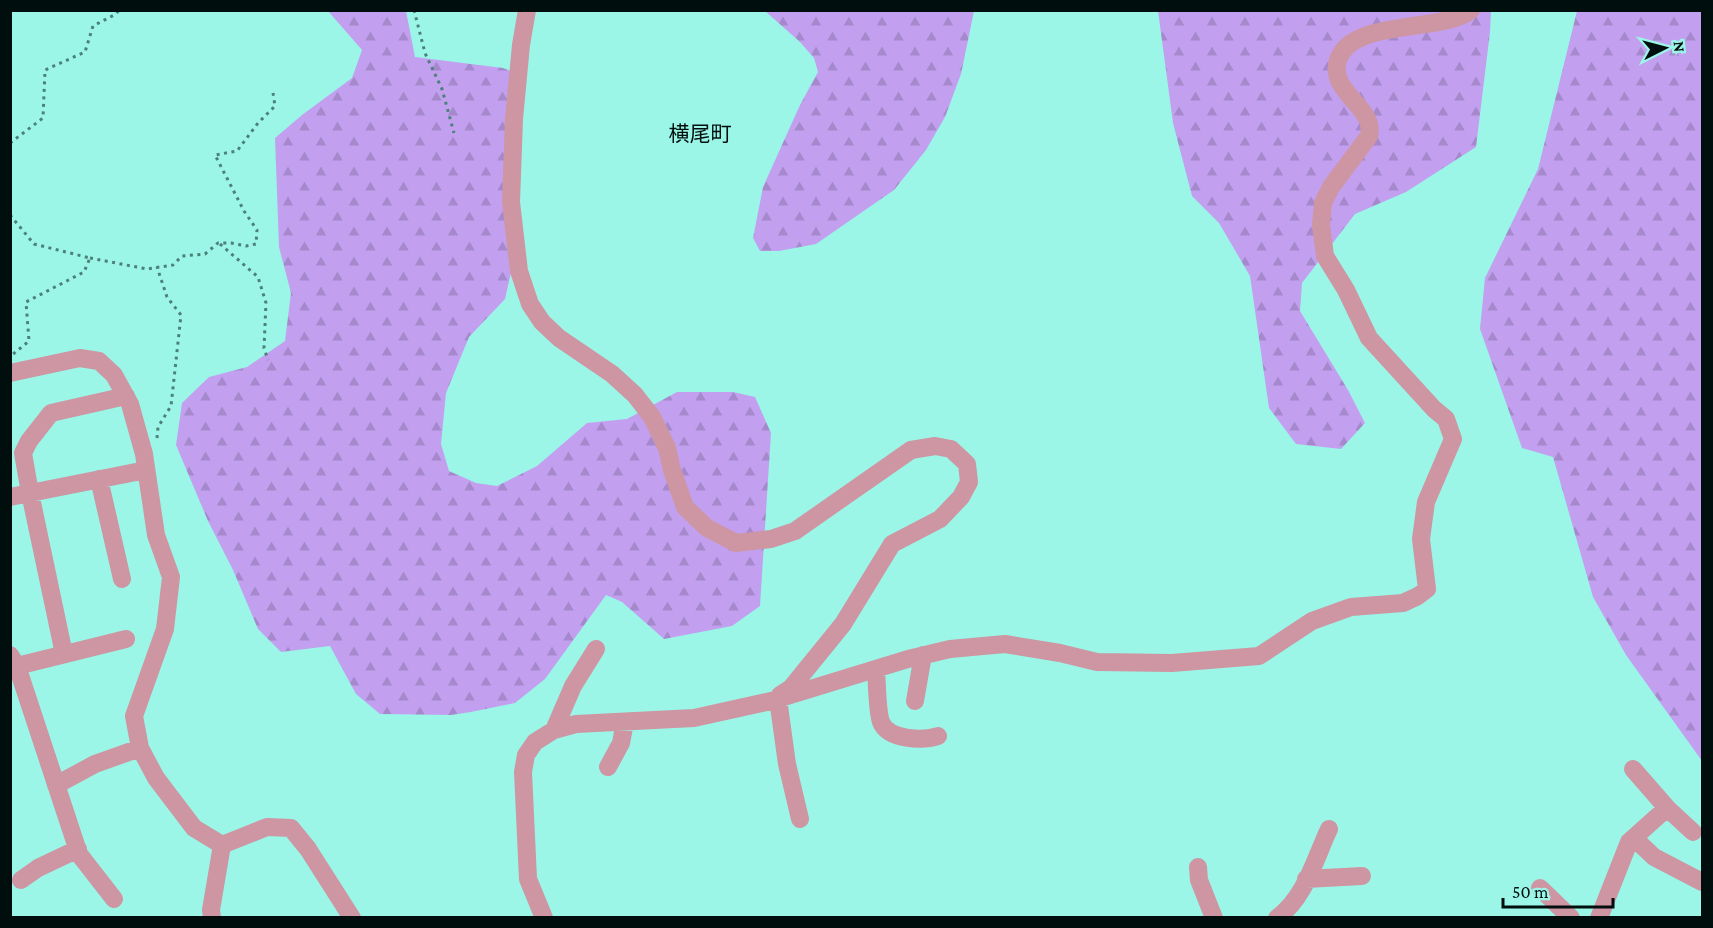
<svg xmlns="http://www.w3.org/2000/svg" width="1713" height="928" font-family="'Crimson Pro','Noto Sans JP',serif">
<defs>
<pattern id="forest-firs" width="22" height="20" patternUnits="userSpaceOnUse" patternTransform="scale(1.5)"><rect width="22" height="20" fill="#c2a0ef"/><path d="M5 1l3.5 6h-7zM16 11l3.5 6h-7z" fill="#a589cc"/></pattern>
</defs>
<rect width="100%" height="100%" fill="#9bf6e8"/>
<!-- forest -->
<path fill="url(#forest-firs)" d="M328,11h78l9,46 88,11 15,6 -6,194 -7,31 -36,38 -23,56 -5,51 8,27 27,12 21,3 40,-20 50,-43 40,-4 50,-27h56l22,5 16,36 -11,173 -28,20 -68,13 -42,-37 -16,-7 -61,84 -30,24 -44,9 -20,3 -71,-1 -24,-20 -26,-48 -49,6 -23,-23 -25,-59 -25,-49 -32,-76 6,-42 27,-26 38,-10 38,-26 6,-48 -12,-46 -4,-109 27,-23 50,-37 10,-28z
M765,11h209l-13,63 -16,43 -19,33 -32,40 -78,54 -37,7h-19l-7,-13 10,-51 37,-82 18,-33 -4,-14 -14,-16z
M1158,11h333l-1,21 -14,115 -70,45 -51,22 -53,69 -2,28 48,79 17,33 -24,26 -45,-5 -27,-36 -19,-132 -31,-53 -27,-27 -19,-73z
M1577,11h125v750l-76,-106 -33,-58 -40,-140 -31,-9 -42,-119 5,-51 53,-109z"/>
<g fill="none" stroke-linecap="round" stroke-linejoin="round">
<!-- path -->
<path stroke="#4c8079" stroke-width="3" stroke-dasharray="3 4.5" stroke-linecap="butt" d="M414,10l11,43 17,36 12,44
M10,143l33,-25 2,-48 40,-18 8,-26 23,-12 3,-4
M10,215l24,29 56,14 -6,14 -58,30 3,39 -17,14
M220,244l38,33 8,26 -2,45 4,12
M90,258l57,11 26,-4 9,-9 23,-2 13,-11h13l15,3 10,-2 1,-14 -13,-19 -29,-56 22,-4 21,-28 17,-17 -2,-13
M157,438l1,-11 13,-21 10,-91 -14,-18 -10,-30"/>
<!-- minor -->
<path stroke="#ce95a2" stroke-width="18" d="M527,10l-6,35 -7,74 -3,83 8,69 11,33 12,18 17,16 53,36 23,21 17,22 15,31 5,22 13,37 22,21 29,15 35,-4 24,-8 116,-81 24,-4 16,3 16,15 2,18 -8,15 -21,22 -48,25 -49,80 -52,64 -11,7
M10,373l70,-15 19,3 15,14 16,29 14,50 12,81 15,42 -6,52 -31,87 6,32 16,30 38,50 28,17
M99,479l23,100
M10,497l136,-27
M64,654l-34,-161 -7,-40 6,-12 22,-28 75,-17
M10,655l7,11 109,-27
M17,666l62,188 35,45
M876,669c1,13 1,42 5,53 7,18 42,19 57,14
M778,699l9,65 13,55
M915,701l8,-46
M554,730l19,-44 23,-37
M608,767l13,-24 4,-21
M1633,769l34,39
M56,785l39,-21 45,-16
M1634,838l20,19 48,25
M222,845l45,-18 24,1 17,21 44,69
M1198,867l1,13 15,38
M1306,879l56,-3
M21,880l17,-12 40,-19
M1540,888l31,30
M212,918l-1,-8 11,-65
M544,918l-16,-39 -5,-107 3,-17 9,-13 19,-12 22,-6 118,-6 77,-17 137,-42 42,-10 55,-5 55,9 37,9 75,1 87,-7 53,-35 39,-14 52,-4 15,-7 9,-7 -6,-50 5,-37 27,-63 -7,-20 -12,-10 -65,-71 -23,-48 -21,-34 -4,-31 2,-22 8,-16 38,-51c7,-30 -41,-43 -31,-76 14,-42 105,-27 133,-50
M1277,918c28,-20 38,-59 52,-89
M1599,918l30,-76 38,-34 26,24"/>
</g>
<g text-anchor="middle" stroke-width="5" stroke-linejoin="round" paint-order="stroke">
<!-- quarter labels -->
<g font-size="21" fill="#000f0d" stroke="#9bf6e8">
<text x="700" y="141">横尾町</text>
</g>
</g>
<!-- border -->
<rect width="1713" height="928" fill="none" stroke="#000f0d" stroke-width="24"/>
<!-- north arrow -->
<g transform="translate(1665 48) rotate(84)" stroke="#9bf6e8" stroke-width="4.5" paint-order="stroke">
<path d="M0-4.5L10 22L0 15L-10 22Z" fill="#000f0d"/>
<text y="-9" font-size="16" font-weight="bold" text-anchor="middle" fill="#000f0d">N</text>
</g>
<!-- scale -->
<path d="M1503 898v9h110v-9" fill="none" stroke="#000f0d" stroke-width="3"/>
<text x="1512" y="898" font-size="18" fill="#000f0d" stroke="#9bf6e8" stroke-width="4.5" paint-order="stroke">50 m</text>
</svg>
